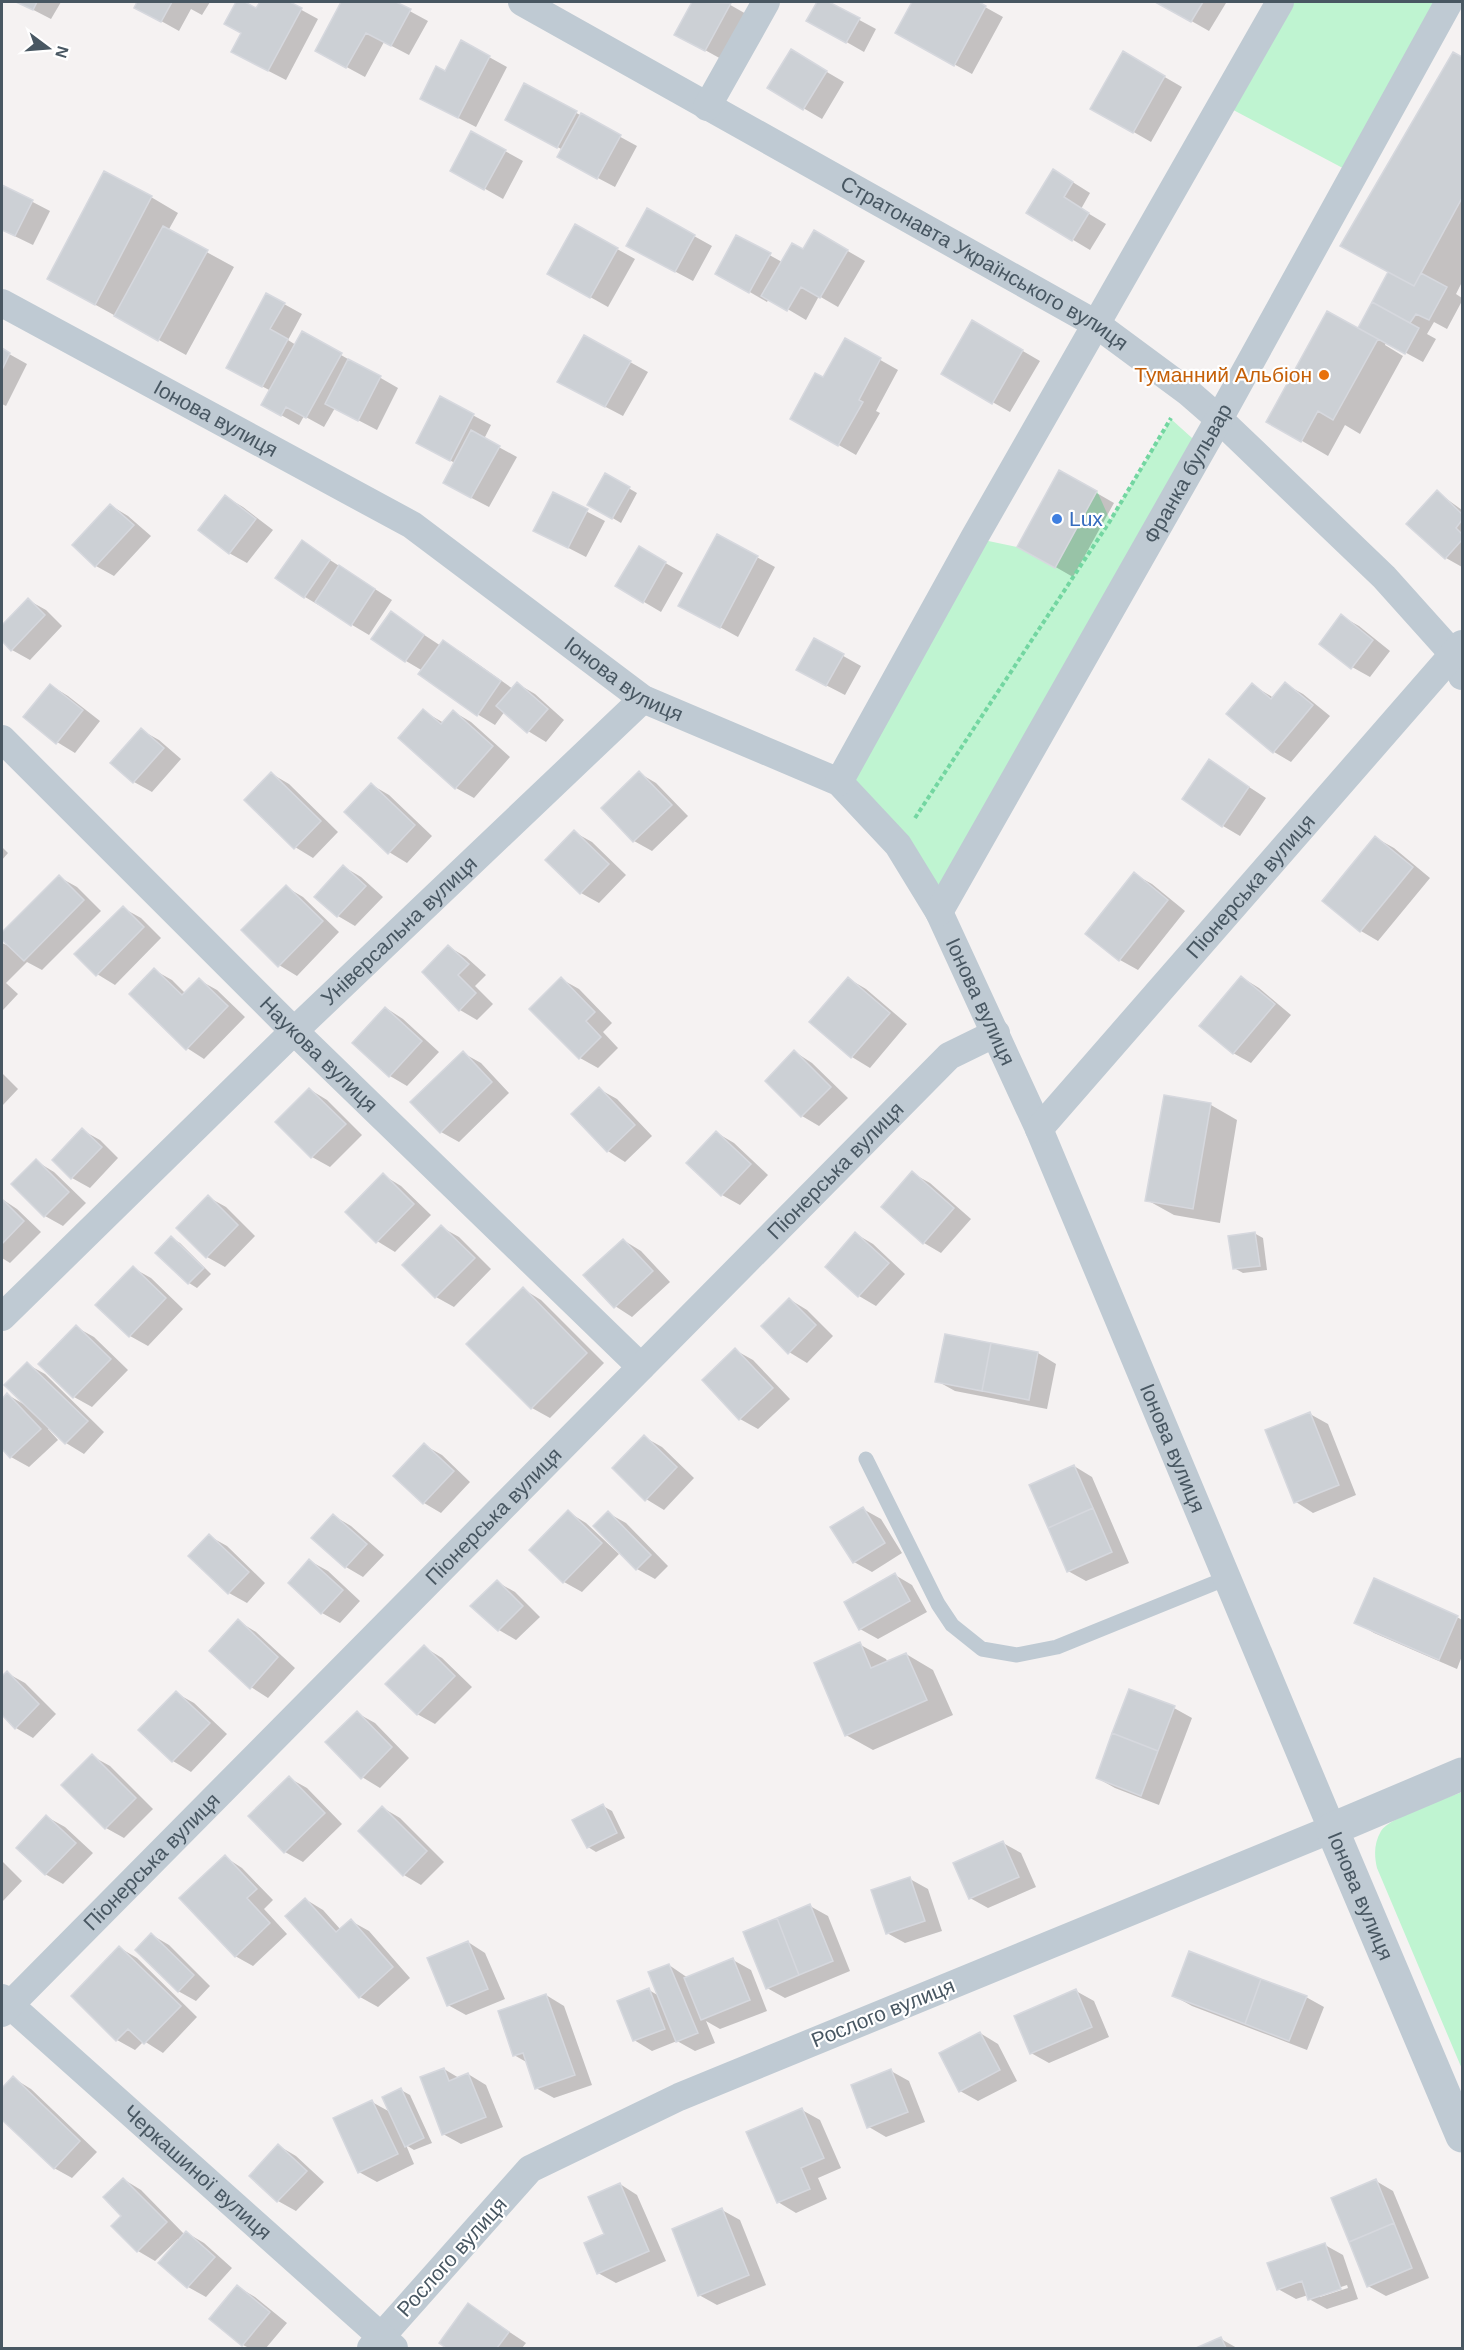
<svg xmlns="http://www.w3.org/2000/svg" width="1464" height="2350" font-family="Helvetica,sans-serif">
<rect width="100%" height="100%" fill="#f5f2f2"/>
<!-- green -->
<path fill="#bff4d1" d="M1280,2h169l-95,172 -132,-70z
M1171,419l31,28 -263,465 -100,-130 135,-244 43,9 38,21 42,-77 13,29z
M1462,1792v277l-85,-201c-3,-13 -3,-25 4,-37 9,-14 64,-32 81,-39z"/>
<!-- shadow -->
<path fill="#0003" fill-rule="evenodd" d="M18,2h43l-10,17z
M139,2h71l-8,13 -11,-6 -12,22 -43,-24z
M238,2l19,8 4,-8h26l31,17 -32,61 -35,-18 -8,-29 -17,-9z
M343,2h50l35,19 -19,34 -25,-13 -19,35 -48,-26z
M694,2h31l23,13 -25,45 -47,-26z
M819,2h7l50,27 -12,23 -56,-32z
M914,2h62l27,15 -31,57 -75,-41z
M1158,2h65l3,1 -17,28z
M462,42l45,25 -31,60 -37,-19 6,-35z
M791,51l53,31 -22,37 -53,-31z
M1123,53l59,34 -31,55 -59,-34z
M1453,54l9,5v223l-6,12 6,4v3l-15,28 -13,-7 -7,12 9,5 -13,23 -37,-20 -1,3 18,11 -43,78 -15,-9 -17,31 -60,-35 90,-91 32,-58z
M525,85l112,61 -22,41 -38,-20 -14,-17 -38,-21z
M505,151l18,10 -20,38 -51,-29z
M1071,181l19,12 -9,16 25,15 -16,26 -62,-37z
M2,186l48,25 -17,34 -31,-15z
M151,197l27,16 -10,18 66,36 -48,88 -110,-61z
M576,226l59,33 -27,48 -59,-33z
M815,232l50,29 -27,46 -19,-11 -13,24 -37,-22 -2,4 -50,-29 20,-36 45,25 21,-11z
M694,236l18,10 -19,35 -47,-25z
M284,304l18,10 -14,26 8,5 7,-12 95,55 -21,42 -42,-22 -11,19 -20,-11 -5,9 -18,-10 -10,-24 -43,-23z
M973,322l67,39 -30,51 -67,-38z
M585,337l63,35 -25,44 -46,-24z
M845,340l53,30 -22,41 4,2 -24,42 -64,-37 31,-39z
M2,350l25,14 -21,42 -4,-2z
M441,398l50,27 -7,14 33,18 -28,50 -27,-14 -7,-30 -19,-10z
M1060,472l54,31 -41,74 -54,-31z
M606,475l31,18 -16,30 -32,-19z
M1437,492l25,18v57l-16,-9 -38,-34z
M553,494l52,27 -19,36 -33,-17z
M226,497l17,10 30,23 -26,33 -18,-10z
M110,505l18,11 23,20 -37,40 -18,-10 -22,-21z
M718,536l57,31 -37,70 -40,-22z
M302,542l90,58 -23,35 -64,-38z
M639,548l44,25 -22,39 -44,-26z
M28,600l18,10 16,16 -32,34 -18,-10 -10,-11v-11z
M391,613l50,33 2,-4 18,10 52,37 5,-5 17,10 29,26 -18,22 -18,-11 -23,-20 -10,14 -18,-11 -54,-43 -17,-10z
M1341,616l18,10 31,25 -20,26 -18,-10z
M815,640l46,26 -16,29 -29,-15z
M1285,684l18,10 27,22 -39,46 -17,-10 -46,-38 24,-29 22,13z
M50,685l18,11 32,25 -25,32 -18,-11z
M423,711l21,12 10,-11 17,10 39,35 -36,41 -18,-10z
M141,730l18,10 22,19 -29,33 -18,-10 -21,-19z
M1209,761l57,37 -26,38 -17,-10z
M639,773l17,10 32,33 -36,35 -18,-10 -31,-33z
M272,774l17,10 49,48 -25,26 -18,-11z
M372,785l17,10 43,41 -25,27 -18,-11z
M574,832l18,10 34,33 -27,28 -18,-10z
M1376,838l18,10 36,30 -52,63 -17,-10z
M2,847l6,6 -6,7z
M344,867l17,10 22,20 -28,29 -17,-10z
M1134,874l18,10 33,27 -47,59 -18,-10 -33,-26z
M59,877l18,10 24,24 -59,59 -15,-8 -21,21 12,11 -15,16 -1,-67 9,4 -9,-10v-3z
M286,887l17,10 36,35 -42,44 -18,-11z
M123,908l18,10 20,20 -46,47 -18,-11z
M449,947l17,10 20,18 -11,11 18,18 -16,16 -17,-10z
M154,970l18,10 14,14 13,-14 18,10 28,27 -41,42 -17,-11z
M1241,977l18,11 32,27 -40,48 -18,-10z
M561,979l18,10 33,34 -9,9 15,16 -20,20 -18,-10z
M849,979l17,10 41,35 -37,44 -18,-11 -41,-35z
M386,1008l17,11 36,33 -32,34 -17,-10z
M795,1052l17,11 36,35 -29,28 -17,-10z
M463,1053l18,10 28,30 -50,49 -18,-10z
M2,1073l16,16 -16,17z
M309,1089l18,11 35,35 -32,32 -18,-10 -35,-35z
M599,1089l18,10 35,37 -27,26 -17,-11z
M1211,1105l26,15 -17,103 -46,-8 -27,-15z
M82,1130l18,10 18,18 -28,30 -18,-10z
M717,1133l17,10 34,32 -28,30 -18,-10z
M36,1161l18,11 32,31 -23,23 -18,-10z
M912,1173l18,10 41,36 -30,34 -17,-10z
M383,1175l18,11 30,29 -36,37 -18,-11z
M208,1197l18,10 29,29 -30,31 -18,-10 -29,-29z
M2,1199l15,10 24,23 -31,31 -8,-5z
M441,1227l18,10 32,32 -37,38 -18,-10 -32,-32z
M1254,1233l9,5 4,32 -24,3 -9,-5z
M856,1234l17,10 32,30 -29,32 -17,-10z
M171,1238l9,5 31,31 -14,14 -8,-5 -32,-30z
M623,1240l18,11 29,31 -38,35 -17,-11z
M133,1268l18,10 32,31 -35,37 -18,-10 -32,-31z
M523,1289l18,11 63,63 -54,55 -18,-10z
M789,1299l18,11 26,26 -26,27 -18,-11z
M76,1327l18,10 34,33 -36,37 -18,-10z
M946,1335l92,18 18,11 -9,45 -92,-18 -18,-10z
M735,1350l18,10 37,39 -32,30 -18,-10 -36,-39z
M27,1364l18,10 59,58 -20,22 -18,-11 -16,-16 -2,2 10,11 -29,27 -18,-10 -9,-10v-46l6,-6 17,10z
M1310,1414l18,10 28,71 -43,18 -17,-11z
M644,1437l18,10 32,31 -30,32 -18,-11z
M424,1445l18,10 28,27 -29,31 -17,-10z
M1074,1466l18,11 37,86 -43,18 -18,-10z
M863,1509l18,10 21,34 -30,19 -18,-10z
M568,1512l18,11 33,31 -37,38 -18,-10z
M608,1513l18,10 42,43 -13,13 -18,-10z
M334,1516l17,10 33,29 -21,22 -17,-10z
M209,1536l18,10 38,37 -18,20 -18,-10 -39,-37z
M310,1561l18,10 32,30 -20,22 -18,-10z
M895,1575l17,10 15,27 -49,27 -18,-10z
M497,1582l18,10 25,25 -24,23 -17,-10z
M1457,1617l5,3v36l-5,13 -83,-36 -18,-11z
M238,1621l18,11 39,36 -27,30 -17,-11z
M859,1644l27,15 2,4 18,-9 27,16 20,45 -80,35 -27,-15z
M424,1647l18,11 30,29 -37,37 -18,-10z
M7,1673l18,10 31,31 -23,24 -17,-10 -14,-15v-34z
M1130,1691l44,17 18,10 -33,87 -44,-17 -18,-10z
M176,1693l18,10 33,31 -36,38 -18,-11 -33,-31z
M357,1713l18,10 34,35 -29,30 -18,-11z
M92,1756l18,10 43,43 -29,29 -18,-10 -43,-43z
M289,1778l18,10 35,36 -39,38 -18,-10z
M603,1806l9,5 13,27 -29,14 -8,-5z
M383,1808l17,10 44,44 -23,23 -17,-10z
M47,1817l18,10 28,26 -30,31 -18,-10z
M1003,1843l18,10 15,34 -48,21 -18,-10z
M225,1857l17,11 31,32 -9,9 23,25 -34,32 -18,-10z
M2,1861l20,20 -20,21z
M910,1879l18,10 14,42 -37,12 -18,-10z
M305,1899l18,11 18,20 10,-9 18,10 41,47 -32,29 -18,-10z
M810,1906l18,10 22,55 -65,27 -18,-10z
M152,1935l17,10 41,41 -14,15 -18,-10z
M468,1942l17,11 20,46 -39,16 -18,-10z
M120,1948l17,10 60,59 -34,36 -19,-12 -9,9 -18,-10 -44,-44z
M733,1960l18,10 16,41 -47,18 -14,-8 9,22 -20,8 -18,-10 -25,10 -18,-11 15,-50 10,6 10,-31 19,13z
M1076,1991l18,10 15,36 -60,26 -18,-10z
M546,1995l18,11 28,79 -38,13 -18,-10 -8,-25 -14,-8z
M1174,1996l132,1 18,10 -17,43 -115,-44z
M980,2033l18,11 19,37 -39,20 -18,-10z
M444,2069l15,9 9,-4 18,11 17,42 -42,17 -18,-10z
M891,2071l18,10 16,41 -39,15 -17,-10z
M13,2078l18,11 66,63 -25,26 -18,-10 -52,-50v-27z
M401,2090l9,5 22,48 -18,7 -8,-5 8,19 -37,18 -18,-10 13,-70 18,10z
M802,2110l18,10 21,48 -23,10 9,21 -31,14 -18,-11z
M279,2146l17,10 28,26 -28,29 -18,-10 -27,-25z
M123,2179l18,11 44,45 2,-2 17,10 28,25 -26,29 -18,-10 -10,-48 -23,22 -17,-10 -15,-35z
M1376,2181l17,10 36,87 -43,18 -18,-10z
M620,2184l17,11 29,66 -50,22 -18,-10z
M722,2210l18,10 26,65 -49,20 -18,-10z
M1325,2245l18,10 15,44 -31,10 -18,-10 -1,-4 -12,4 -18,-10zM1347,2285l1,3 -28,9v-3z
M238,2287l17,10 32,26 -21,25h-17l-6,-3z
M469,2305l57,38 -4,5h-73l-8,-5z
M1221,2339l16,9h-38z"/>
<!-- building -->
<path fill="#ccd0d5" stroke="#d6d8de" stroke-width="1.5" d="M16,2h21l-4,8z
M137,2h35l-11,20 -27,-14z
M236,2h9l11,6 4,-6h30l12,6 -34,63 -37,-19 10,-19 -17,-9z
M341,2h55l15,7 -20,37 -25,-13 -20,35 -31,-17z
M692,2l39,1 -26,48 -31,-16z
M817,2h12l31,16 -14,25 -40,-22z
M912,2h67l7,4 -32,60 -59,-33z
M1155,2h48l-12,20z
M461,40l29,16 -32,62 -38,-19 16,-33 9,5z
M791,49l36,22 -24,39 -36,-22z
M1123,51l42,25 -32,57 -43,-24z
M1453,52l9,5v141l-48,88 -74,-40z
M524,83l53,28 -20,37 -52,-28z
M581,113l40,22 -24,44 -40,-22z
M471,131l35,19 -22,40 -34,-19z
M1053,169l20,13 -9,15 25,16 -17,28 -46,-28z
M104,171l48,25 -57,109 -48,-26z
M2,185l31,15 -18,36 -13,-6z
M647,208l48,27 -20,37 -49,-26z
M575,224l43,24 -28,50 -43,-24z
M163,226l45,24 -50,91 -44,-25z
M814,230l34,20 -28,48 -19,-11 -14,24 -26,-15 31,-53 11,6z
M736,235l35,18 -22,40 -34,-19z
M1388,272l26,14 7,-13 26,14 -18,33 -13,-6 -6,9 -38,-21z
M266,293l19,10 -15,26 18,10 -26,48 -36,-19z
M1372,302l47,26 -14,26 -47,-26z
M1327,311l51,28 -45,81 -15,-9 -17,31 -35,-20z
M972,320l51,30 -31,54 -51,-30z
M302,331l40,22 -36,65 -20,-11 -5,9 -20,-11z
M584,335l47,26 -26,46 -48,-25z
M845,338l36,20 -22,42 4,2 -25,44 -48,-27 25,-46 8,4z
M2,348l8,5 -8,17z
M348,359l33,17 -23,45 -33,-17z
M440,396l34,18 -24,47 -34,-18z
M471,430l29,16 -29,52 -28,-15z
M1059,470l38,21 -42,77 -38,-21z
M605,473l25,14 -18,32 -25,-14z
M1437,490l25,24v6l-6,8 6,6v6l-17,19 -39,-35z
M553,492l35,17 -20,39 -35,-17z
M225,495l31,24 -27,35 -31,-24z
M110,504l24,21 -39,42 -23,-22z
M717,534l41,22 -38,72 -42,-22z
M302,540l28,20 -26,38 -29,-20z
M639,546l27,16 -23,41 -28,-17z
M339,565l36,24 -24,37 -36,-24z
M28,598l17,17 -34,36 -9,-10v-16z
M391,611l33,24 -19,27 -34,-23z
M1341,614l32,26 -22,29 -32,-25z
M814,638l30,16 -18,32 -30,-16z
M443,640l58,41 -24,35 -59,-42z
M517,682l31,27 -21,24 -31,-27z
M1285,682l28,23 -40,48 -47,-39 26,-31 19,16z
M50,684l33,26 -27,34 -33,-27z
M423,709l18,15 12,-14 40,36 -38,43 -57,-51z
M141,728l23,20 -31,35 -23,-20z
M1209,759l40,28 -27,40 -40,-28z
M639,771l33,34 -39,37 -32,-34z
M271,772l50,49 -27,28 -50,-49z
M371,783l44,42 -27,29 -44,-42z
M574,830l35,34 -29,30 -35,-34z
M1375,836l38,31 -53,65 -38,-31z
M343,865l23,21 -29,31 -23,-20z
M1134,872l34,28 -49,61 -34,-27z
M59,875l25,25 -60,61 -22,-21v-8z
M286,885l37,36 -45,46 -37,-37z
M123,906l21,21 -48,49 -22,-22z
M448,945l21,19 -11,11 18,18 -17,18 -37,-39z
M154,968l28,27 17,-17 29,28 -42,44 -57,-56z
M1241,976l34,28 -42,50 -34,-28z
M561,977l34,35 -9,9 15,16 -22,22 -50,-50z
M848,977l42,36 -39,45 -42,-36z
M385,1007l37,34 -33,36 -37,-34z
M794,1050l37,37 -30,30 -36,-36z
M463,1051l29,31 -52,51 -30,-31z
M599,1087l36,38 -28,27 -36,-38z
M309,1088l37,36 -35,34 -36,-36z
M1164,1095l47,8 -18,106 -48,-8z
M82,1128l20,19 -31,32 -19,-19z
M716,1131l35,33 -30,32 -35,-33z
M36,1159l33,33 -25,25 -33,-33z
M912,1171l42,37 -31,36 -42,-37z
M383,1173l31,31 -38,39 -31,-31z
M208,1195l30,30 -32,33 -30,-30z
M2,1199l22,22 -22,23z
M441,1225l34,33 -40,40 -33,-33z
M855,1232l34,31 -31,34 -33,-30z
M1255,1232l5,34 -27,3 -5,-33z
M171,1236l33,32 -16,16 -33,-31z
M623,1239l30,32 -39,37 -31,-33z
M133,1266l33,32 -37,39 -34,-32z
M523,1287l64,66 -56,56 -65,-65z
M789,1298l27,27 -28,29 -27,-28z
M76,1325l35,34 -38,39 -35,-34z
M945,1334l46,9 -9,48 -47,-9z
M991,1343l47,9 -9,48 -47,-9z
M735,1348l38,40 -34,32 -37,-40z
M27,1362l61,59 -23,23 -61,-59z
M7,1393l34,36 -31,29 -8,-9v-50z
M1310,1412l29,73 -45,18 -29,-73z
M644,1435l33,32 -32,34 -33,-33z
M424,1443l30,28 -31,33 -30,-28z
M1074,1465l19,43 -45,20 -19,-43z
M863,1507l22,36 -32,20 -23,-36z
M1093,1508l19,44 -45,20 -19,-44z
M568,1510l34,33 -39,40 -34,-33z
M608,1511l43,44 -15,15 -43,-44z
M333,1514l34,30 -22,24 -34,-30z
M209,1534l40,38 -21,22 -40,-38z
M309,1559l34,31 -22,24 -33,-31z
M895,1573l15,28 -51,29 -15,-28z
M1374,1578l84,38 -19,44 -85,-37z
M497,1580l26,26 -25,25 -28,-25z
M238,1619l40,38 -28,32 -41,-38z
M860,1642l11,26 35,-15 21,47 -82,36 -31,-73z
M424,1645l31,31 -38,39 -32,-31z
M7,1671l32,33 -24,25 -13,-14v-39z
M1129,1689l46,17 -17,45 -46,-18z
M176,1691l34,32 -38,39 -34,-32z
M357,1711l35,36 -31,32 -36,-37z
M1112,1733l46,18 -17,45 -45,-18z
M92,1754l44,44 -31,31 -44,-44z
M289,1776l36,37 -41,40 -36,-37z
M603,1804l14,29 -30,15 -15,-28z
M382,1806l45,45 -24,25 -45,-45z
M46,1815l30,28 -31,32 -29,-27z
M1003,1841l16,36 -50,22 -16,-36z
M225,1855l32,34 -10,9 23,25 -35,34 -56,-59z
M910,1877l15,44 -39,13 -15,-44z
M305,1898l31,34 15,-13 42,48 -34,31 -74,-82z
M810,1904l23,57 -34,14 -22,-57z
M777,1918l22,57 -33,14 -23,-57z
M151,1933l43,42 -16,17 -43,-42z
M468,1941l20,48 -41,17 -20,-48z
M119,1946l62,60 -37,38 -16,-15 -12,12 -45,-45z
M1189,1951l72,28 -16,45 -73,-28z
M733,1958l17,42 -49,20 -17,-42z
M669,1964l29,69 -22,9 -28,-70z
M1261,1979l46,17 -18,45 -44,-17z
M649,1988l16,41 -32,12 -16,-40z
M1076,1989l16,38 -62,27 -16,-38z
M546,1994l29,81 -40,14 -12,-36 -10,3 -15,-45z
M980,2032l20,38 -41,22 -20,-39z
M444,2068l5,13 19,-8 18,44 -44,18 -22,-58z
M891,2069l17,43 -41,16 -16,-43z
M13,2076l67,65 -26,28 -52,-49v-32z
M401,2088l23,50 -19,9 -23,-50z
M372,2100l26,54 -40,19 -25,-55z
M802,2108l22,50 -23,10 9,21 -33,14 -31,-71z
M278,2144l29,27 -30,31 -28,-26z
M123,2178l44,44 -30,30 -26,-26 10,-10 -18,-19z
M1376,2179l18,44 -45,19 -18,-44z
M620,2183l29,68 -52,23 -13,-31 20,-9 -16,-37z
M722,2208l27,67 -51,21 -26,-67z
M1394,2223l18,45 -45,19 -18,-45z
M186,2231l29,26 -28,31 -29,-25z
M1325,2243l16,46 -33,11 -6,-19 -25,9 -10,-27z
M237,2285l33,27 -28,34 -33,-27z
M468,2303l41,29 -12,16h-51l-7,-5z
M1221,2337l5,11h-30z"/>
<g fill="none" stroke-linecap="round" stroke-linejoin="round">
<!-- path -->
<path stroke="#73d6a1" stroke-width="4" stroke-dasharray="4.5 3" stroke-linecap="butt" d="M915,818l195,-297 61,-103"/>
<!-- service -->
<path stroke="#bfcad3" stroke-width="15" d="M866,1459l72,145 14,21 30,24 35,6 40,-8 170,-69"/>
<!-- minor -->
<g stroke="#bfcad3" stroke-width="28">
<path id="s1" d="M522,2l574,322 92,68 31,27 165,158 70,78 8,21"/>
<path d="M707,107l59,-105"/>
<path id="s2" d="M2,303l410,222 231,174 196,83 59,63 41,67 100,217 293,700 -653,268 -149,72 -159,179"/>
<path id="s3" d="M2,739l292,292 347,336"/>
<path d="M839,782l135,-244 306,-536"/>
<path id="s4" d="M939,912l280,-493 230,-417"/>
<path id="s5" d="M1039,1129l423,-485"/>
<path id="s6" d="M2,1317l292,-286 349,-332"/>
<path id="s7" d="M2,1998l392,350"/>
<path id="s8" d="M2,2013l947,-957 47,-23"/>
</g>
<!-- tertiary -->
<path stroke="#bfcad3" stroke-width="33" id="s9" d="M1462,1774l-130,55 130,307"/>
</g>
<!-- markers -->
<circle fill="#e8710a" stroke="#fff" stroke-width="2" cx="1324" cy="375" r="6"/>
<circle fill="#3f7fe0" stroke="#fff" stroke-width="2" cx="1057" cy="519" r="6"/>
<g text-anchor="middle" stroke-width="4.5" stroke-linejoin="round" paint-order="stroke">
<!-- street labels -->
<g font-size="21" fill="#485762" stroke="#fff">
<text dy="7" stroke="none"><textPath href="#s1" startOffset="531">Стратонавта Українського вулиця</textPath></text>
<text dy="7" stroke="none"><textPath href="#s2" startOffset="243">Іонова вулиця</textPath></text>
<text dy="7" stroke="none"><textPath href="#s4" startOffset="504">Франка бульвар</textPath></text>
<text dy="7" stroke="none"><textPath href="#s2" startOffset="729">Іонова вулиця</textPath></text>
<text dy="7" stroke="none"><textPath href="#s5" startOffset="322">Піонерська вулиця</textPath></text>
<text dy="7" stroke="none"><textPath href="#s6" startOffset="554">Універсальна вулиця</textPath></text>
<text dy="7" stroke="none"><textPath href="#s2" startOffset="1232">Іонова вулиця</textPath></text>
<text dy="7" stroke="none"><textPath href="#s3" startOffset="447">Наукова вулиця</textPath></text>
<text dy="7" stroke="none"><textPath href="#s8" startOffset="1185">Піонерська вулиця</textPath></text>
<text dy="7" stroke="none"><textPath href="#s2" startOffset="1718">Іонова вулиця</textPath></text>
<text dy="7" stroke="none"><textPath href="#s8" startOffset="699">Піонерська вулиця</textPath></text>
<text dy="7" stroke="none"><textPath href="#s8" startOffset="213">Піонерська вулиця</textPath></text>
<text dy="7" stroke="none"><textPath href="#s9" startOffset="214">Іонова вулиця</textPath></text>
<text transform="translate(883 2013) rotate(-22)" y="7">Рослого вулиця</text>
<text dy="7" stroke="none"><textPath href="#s7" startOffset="262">Черкашиної вулиця</textPath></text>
<text transform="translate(452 2257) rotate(-48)" y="7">Рослого вулиця</text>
</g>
<!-- food labels -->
<g font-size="21" fill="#c56008" stroke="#fff" text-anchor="end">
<text x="1312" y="382">Туманний Альбіон</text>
</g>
<!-- shop labels -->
<g font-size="21" fill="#366cbe" stroke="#fff" text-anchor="start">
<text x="1069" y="526">Lux</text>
</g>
</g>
<!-- border -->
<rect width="1464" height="2350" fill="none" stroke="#485762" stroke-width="6"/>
<!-- north arrow -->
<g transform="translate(48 48) rotate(106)" stroke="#ffffff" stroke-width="4.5" paint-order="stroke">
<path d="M0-4.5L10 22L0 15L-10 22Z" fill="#485762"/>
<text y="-9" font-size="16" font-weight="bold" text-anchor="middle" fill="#485762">N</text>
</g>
</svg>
